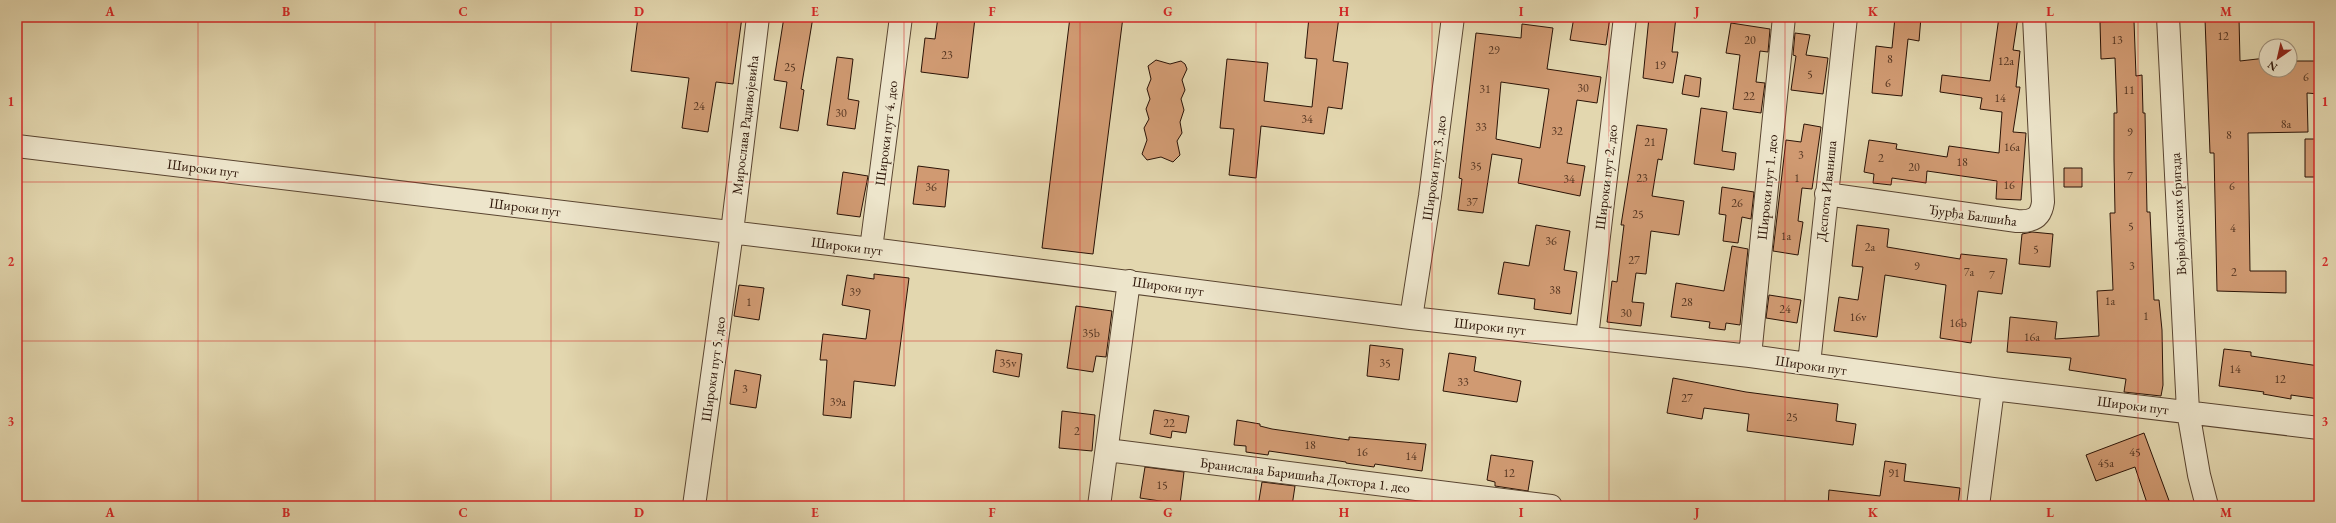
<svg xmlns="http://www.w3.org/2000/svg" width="2336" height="523" font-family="'EB Garamond',serif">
<rect width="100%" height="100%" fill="#e3d7af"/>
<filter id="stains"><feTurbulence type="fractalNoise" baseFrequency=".005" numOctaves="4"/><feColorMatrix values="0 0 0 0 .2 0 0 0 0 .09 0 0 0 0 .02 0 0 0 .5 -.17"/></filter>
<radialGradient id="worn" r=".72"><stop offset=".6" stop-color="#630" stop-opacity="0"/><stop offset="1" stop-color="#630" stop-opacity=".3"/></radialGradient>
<!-- building -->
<path fill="#d09a72" stroke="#2b1306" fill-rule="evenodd" d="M638,17h104l-9,67 -17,-2 -8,50 -26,-4 7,-50 -58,-7z
M784,17h29l-12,72 3,1 -6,41 -18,-3 7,-46 -13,-2z
M938,17l37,1 -7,60 -47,-6 4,-34 10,1z
M1070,17h53l-30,237 -51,-6z
M1309,17h30l-6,44 15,2 -6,46 -14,-2 -4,27 -63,-8 -5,52 -27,-3 5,-46 -14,-1 7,-69 41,4 -4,38 48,6 5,-48 -12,-1z
M1574,17h36l-4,28 -36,-5z
M1649,17h27l-4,35h6l-5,31 -30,-5z
M1895,17h26l-2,24 -11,-2 -6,57 -30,-3 4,-47 16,2z
M1999,17h19l-5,33 7,1 -4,36h4l-7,45 13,1 -5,67 -25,-1 1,-18 -70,-10 -1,12 -34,-5 -1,7 -18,-2 1,-9 -10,-2 5,-32 28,4 -1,5 51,8 2,-11 50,7 3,-41 -22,-3 2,-11 -42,-6 2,-17 48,6z
M2239,18l1,43 26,-3v12h24v-9h29v33l-12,-1 1,39 -60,1 2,138h36v22l-69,-2 -3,-138h-4l-5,-134z
M2134,21l2,55 6,-1 1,38h2l2,99h3l4,88h5l3,30 1,55 -2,11 -37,-4 2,-13 -57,-9 2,-12 -64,-6 3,-35 47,5 -2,17 44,-3 -2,-45 16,-1 -3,-77h5l-1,-54v-46h3l-2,-55 -14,1 -1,-37z
M1731,23l39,6 -2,23 -8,-1 -4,31 9,1 -4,30 -28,-4 7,-54 -14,-2z
M1522,24l31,4 -6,41 54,8 -4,26 -20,-3 -10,63 18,3 -5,30 -62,-13 4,-24 -30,-5 -9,59 -25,-3 4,-31 -3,-1 17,-145 45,5zM1501,82l48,7 -9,59 -44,-9z
M1795,33l15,2 -4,20 22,3 -5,36 -32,-4 5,-34 -3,-1z
M837,57l16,2 -5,40 11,2 -4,28 -28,-4z
M1156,60l14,4 11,-3 4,3 2,5 -5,11 3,10 -4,9 3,11 -4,12 2,11 -5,8 3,14 -7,7 -12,-5 -14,3 -5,-6 5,-14 -3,-12 5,-9 -3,-10 4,-10 -3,-10 4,-10 -3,-13z
M1685,75l16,3 -2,19 -17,-3z
M1701,108l26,4 -5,39 14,2 -2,17 -40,-6z
M1804,124l17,3 -9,62 -10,-1 -4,33 5,1 -5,33 -25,-4 13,-111 15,2z
M1637,125l30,4 -5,31 -4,-1 -6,37 32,5 -5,34 -28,-4 -5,43 -10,-1 -4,29 12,1 -3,23 -34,-4 5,-41 5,1 7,-57h-3z
M2305,139h14v38h-14z
M918,166l31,4 -4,37 -32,-3z
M2064,168h18v19h-18z
M843,172l25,4 -8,41 -23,-3z
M1722,187l32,5 -3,27 -9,-2 -4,26 -15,-2 3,-26 -7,-1z
M1536,225l34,6 -6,39 13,2 -6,42 -37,-5 1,-10 -37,-5 6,-32 25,4z
M1857,225l32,4 -2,18 73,12 1,-5 46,5 -5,35 -24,-3 -7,52 -31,-5 6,-53 -61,-10 -8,62 -43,-6 5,-34 19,3 5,-33 -11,-1z
M2032,232l21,2 -3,33 -31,-3 3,-30z
M1732,246l16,3 -8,76 -14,-2 -1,7 -16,-2 1,-6 -39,-5 5,-34 48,8z
M874,274l35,4 -14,108 -41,-5 -3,37 -28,-3 4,-55h-7l3,-26 43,5 4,-29 -28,-5 5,-30 27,4z
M739,285l25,3 -5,32 -25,-4z
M1769,295l32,5 -4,23 -31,-5z
M1076,306l36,5 -6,46 -10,-1 -3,16 -26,-4z
M1370,345l33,4 -4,31 -32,-4z
M2224,349l27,3v4l68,10v33l-28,-4v4l-28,-5 1,-2 -45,-6z
M996,350l26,4 -3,23 -26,-5z
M1449,353l27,4 -2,14 47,10 -4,21 -74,-11z
M735,370l26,5 -5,33 -26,-4z
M1673,378l73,14 92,12 -2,17 20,3 -3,21 -106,-14 2,-17 -45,-6 -2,11 -35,-6z
M1154,410l35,6 -3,17 -14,-2 -1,7 -21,-4z
M1062,411l33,4 -3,36 -33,-3z
M1237,420l23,4v2l12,3 77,11v-3l77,7 -4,27 -47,-7 -1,3 -28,-4v-1l-77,-11 -1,4 -22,-3v-6l-12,-1z
M2144,433l10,27 17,46h-23l-13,-39 -39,14 -10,-26z
M1491,455l42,6 -5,30 -33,-5v-4l-8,-2z
M1885,461l21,3 -2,17 56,7 -2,18h-130l1,-16 51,6z
M1145,467l39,5 -4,32 -40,-6z
M1262,482l33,4 -3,20h-34z"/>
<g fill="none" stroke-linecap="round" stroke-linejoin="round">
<defs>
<path id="minor" d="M2168,17l20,394 11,64 8,31
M17,146l854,103 540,69 339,38 243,33 326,39
M1826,194l191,27c16,1 24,-3 26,-19l-9,-185
M871,249l30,-232
M1411,318l19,-122 23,-179
M1587,337l38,-320
M1750,356l34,-339
M1809,364l37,-347
M1107,450l444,56
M694,506l38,-274 26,-215
M1099,506l30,-225
M1978,506l15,-117"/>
</defs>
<!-- minor casing -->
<use href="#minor" stroke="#594430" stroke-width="24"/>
<!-- minor -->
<use href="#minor" stroke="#ede5cb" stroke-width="22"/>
</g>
<!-- grid -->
<path fill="none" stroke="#d62828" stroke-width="1" stroke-opacity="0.55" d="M198,17v489M375,17v489M551,17v489M727,17v489M904,17v489M1080,17v489M1256,17v489M1432,17v489M1609,17v489M1785,17v489M1961,17v489M2138,17v489M17,182h2302M17,341h2302"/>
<g text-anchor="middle" stroke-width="3.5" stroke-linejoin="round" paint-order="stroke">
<!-- number labels -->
<g font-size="12" fill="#543521">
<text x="2223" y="40">12</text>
<text x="1750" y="44">20</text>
<text x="2117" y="44">13</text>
<text x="1494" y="54">29</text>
<text x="947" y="59">23</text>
<text x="1890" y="63">8</text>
<text x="2006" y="65">12a</text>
<text x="1660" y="69">19</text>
<text x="790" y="71">25</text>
<text x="1810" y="78">5</text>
<text x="2306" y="81">6</text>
<text x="1888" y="87">6</text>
<text x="1583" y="92">30</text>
<text x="1485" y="93">31</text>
<text x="2129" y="94">11</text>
<text x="1749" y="100">22</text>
<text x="2000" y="102">14</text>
<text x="699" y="110">24</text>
<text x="841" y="117">30</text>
<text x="1307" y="123">34</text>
<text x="2286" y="128">8a</text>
<text x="1481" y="131">33</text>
<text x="1557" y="135">32</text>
<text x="2130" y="136">9</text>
<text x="2229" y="139">8</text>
<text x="1650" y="146">21</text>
<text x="2012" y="151">16a</text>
<text x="1801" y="159">3</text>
<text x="1881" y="162">2</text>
<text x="1962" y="166">18</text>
<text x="1476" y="170">35</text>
<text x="1914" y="171">20</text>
<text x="2130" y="180">7</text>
<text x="1642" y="182">23</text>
<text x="1797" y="182">1</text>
<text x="1569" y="183">34</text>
<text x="2009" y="189">16</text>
<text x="2232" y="190">6</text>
<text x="931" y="191">36</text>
<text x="1472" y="206">37</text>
<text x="1737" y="207">26</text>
<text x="1638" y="218">25</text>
<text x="2131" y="230">5</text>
<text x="2233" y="232">4</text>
<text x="1786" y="240">1a</text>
<text x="1551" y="245">36</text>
<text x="1870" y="251">2a</text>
<text x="2036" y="253">5</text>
<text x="1634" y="264">27</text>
<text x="1917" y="270">9</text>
<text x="2132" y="270">3</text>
<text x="1969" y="276">7a</text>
<text x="2234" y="276">2</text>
<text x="1992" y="279">7</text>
<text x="1555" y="294">38</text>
<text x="855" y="296">39</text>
<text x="2110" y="305">1a</text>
<text x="749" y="306">1</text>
<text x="1687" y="306">28</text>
<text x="1785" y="313">24</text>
<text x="1626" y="317">30</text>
<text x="2146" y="320">1</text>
<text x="1858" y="321">16v</text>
<text x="1958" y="327">16b</text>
<text x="1091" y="337">35b</text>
<text x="2032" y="341">16a</text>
<text x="1008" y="367">35v</text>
<text x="1385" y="367">35</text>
<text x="2235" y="373">14</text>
<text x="2280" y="383">12</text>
<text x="1463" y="386">33</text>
<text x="745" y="393">3</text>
<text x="1687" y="402">27</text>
<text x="838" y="406">39a</text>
<text x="1792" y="421">25</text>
<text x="1169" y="427">22</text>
<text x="1077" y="435">2</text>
<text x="1310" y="449">18</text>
<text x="1362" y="456">16</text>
<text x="2135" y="456">45</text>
<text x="1411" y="460">14</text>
<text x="2106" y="467">45a</text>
<text x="1509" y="477">12</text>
<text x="1894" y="477">91</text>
<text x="1162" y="489">15</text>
</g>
<!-- street labels -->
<g font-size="14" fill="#2b1306" stroke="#ede5cb">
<text transform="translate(745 125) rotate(-83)" y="5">Мирослава Радивојевића</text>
<text transform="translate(886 133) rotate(-83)" y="5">Широки пут 4. део</text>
<text transform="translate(203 168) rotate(7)" y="5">Широки пут</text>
<text transform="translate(1434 168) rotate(-82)" y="5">Широки пут 3. део</text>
<text transform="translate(1606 177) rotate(-83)" y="5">Широки пут 2. део</text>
<text transform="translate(1767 187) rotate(-84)" y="5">Широки пут 1. део</text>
<text transform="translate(1826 191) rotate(-84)" y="5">Деспота Иваниша</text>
<text transform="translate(525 207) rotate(7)" y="5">Широки пут</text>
<text transform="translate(2178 214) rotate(-93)" y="5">Војвођанских бригада</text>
<text transform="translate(1973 215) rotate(8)" y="5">Ђурђа Балшића</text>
<text transform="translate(847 246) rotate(7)" y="5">Широки пут</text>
<text transform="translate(1168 286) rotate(8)" y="5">Широки пут</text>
<text transform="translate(1490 326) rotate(6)" y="5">Широки пут</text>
<text transform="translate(1811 365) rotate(8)" y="5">Широки пут</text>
<text transform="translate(713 369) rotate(-82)" y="5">Широки пут 5. део</text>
<text transform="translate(2133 405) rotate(7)" y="5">Широки пут</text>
<text transform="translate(1305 475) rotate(7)" y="5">Бранислава Баришића Доктора 1. део</text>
</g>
</g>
<!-- margin -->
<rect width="2336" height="523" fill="none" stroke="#e3d7af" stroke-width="44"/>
<!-- north arrow -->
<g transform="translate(2278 58) rotate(214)"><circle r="19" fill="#ede5cb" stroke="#9f917c"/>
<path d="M0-3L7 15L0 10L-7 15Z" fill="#8f2418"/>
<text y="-6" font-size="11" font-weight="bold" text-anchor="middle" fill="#2b1306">N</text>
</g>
<rect x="22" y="22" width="2292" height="479" fill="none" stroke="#d62828" stroke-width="1.5"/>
<g font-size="13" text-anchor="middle" font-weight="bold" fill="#d62828">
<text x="110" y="16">A</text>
<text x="286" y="16">B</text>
<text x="463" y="16">C</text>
<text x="639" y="16">D</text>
<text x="815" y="16">E</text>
<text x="992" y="16">F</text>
<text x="1168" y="16">G</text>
<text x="1344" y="16">H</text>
<text x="1521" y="16">I</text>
<text x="1697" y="16">J</text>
<text x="1873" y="16">K</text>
<text x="2050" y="16">L</text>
<text x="2226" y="16">M</text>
<text x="11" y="106">1</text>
<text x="2325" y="106">1</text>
<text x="11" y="266">2</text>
<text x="2325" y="266">2</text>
<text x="11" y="426">3</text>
<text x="2325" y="426">3</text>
<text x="110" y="517">A</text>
<text x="286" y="517">B</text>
<text x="463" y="517">C</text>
<text x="639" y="517">D</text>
<text x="815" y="517">E</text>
<text x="992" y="517">F</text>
<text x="1168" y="517">G</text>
<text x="1344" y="517">H</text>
<text x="1521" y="517">I</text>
<text x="1697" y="517">J</text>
<text x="1873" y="517">K</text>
<text x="2050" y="517">L</text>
<text x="2226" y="517">M</text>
</g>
<rect width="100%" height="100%" filter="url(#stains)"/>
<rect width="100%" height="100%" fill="url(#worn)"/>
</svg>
